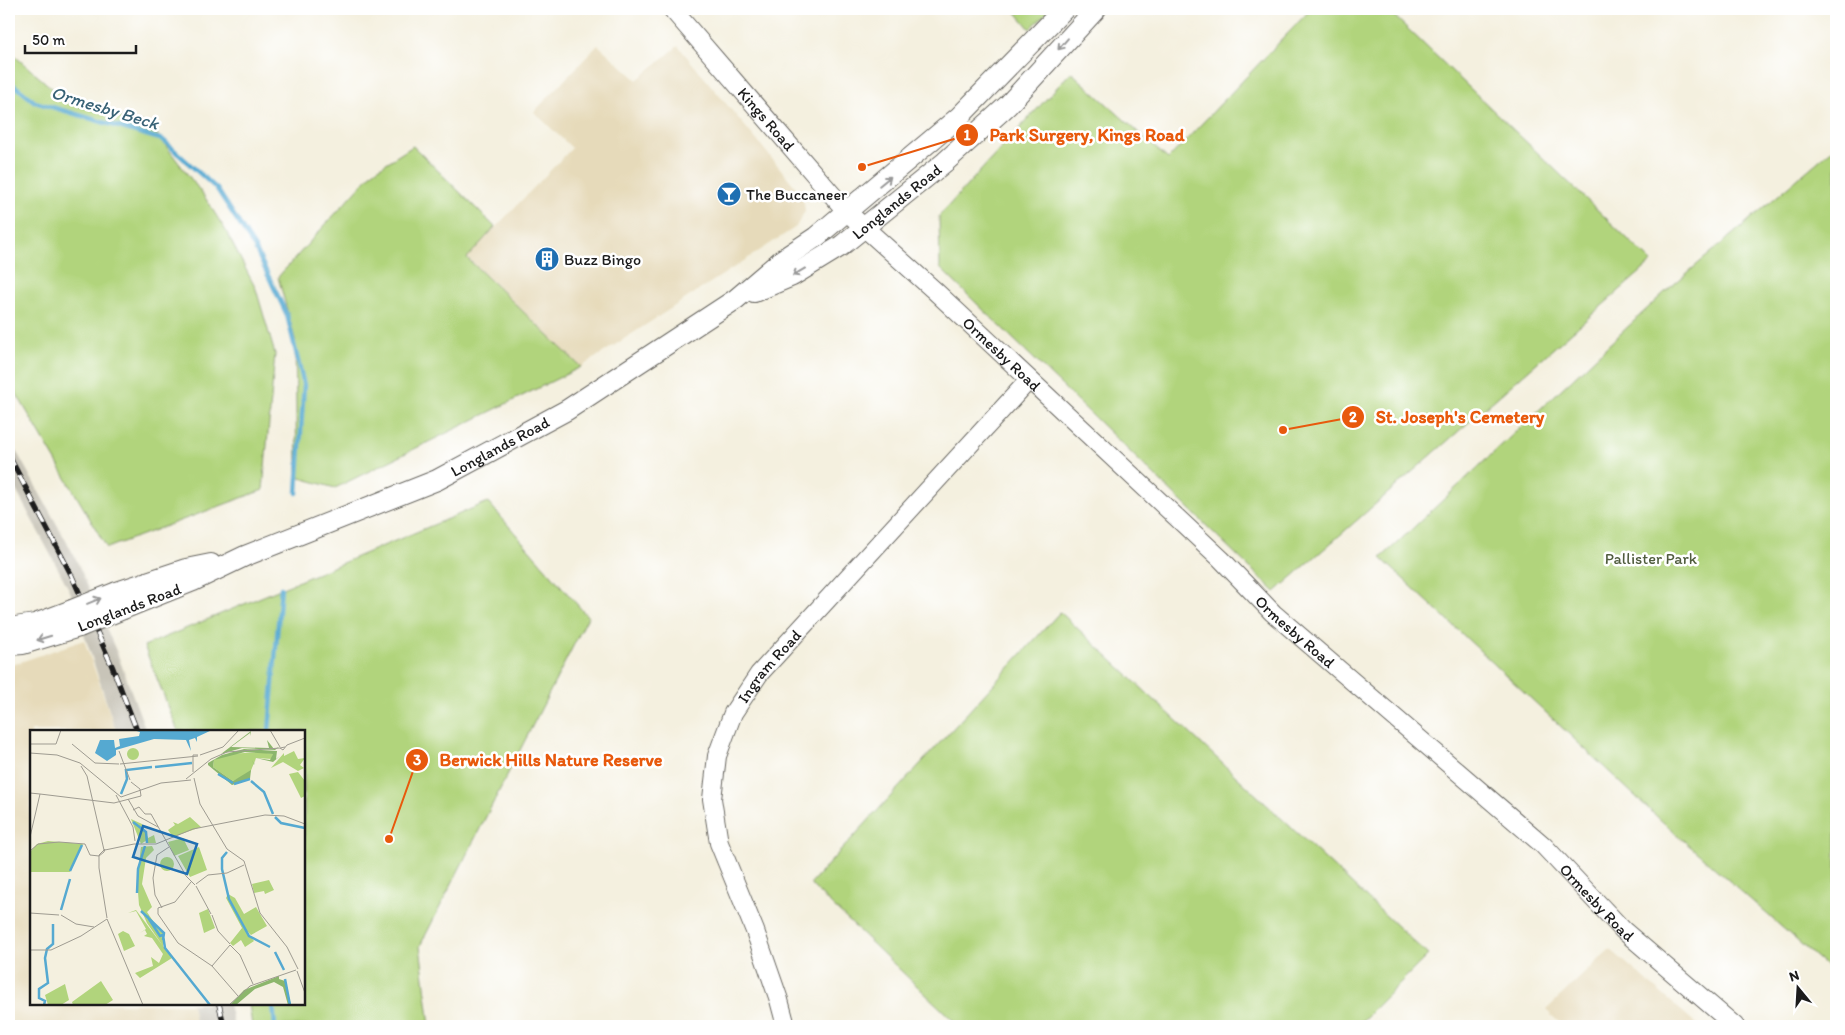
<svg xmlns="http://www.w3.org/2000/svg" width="1845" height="1035" font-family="Itim,sans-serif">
<rect width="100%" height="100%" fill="#fff"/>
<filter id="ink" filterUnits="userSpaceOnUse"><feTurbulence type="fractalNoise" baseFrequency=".02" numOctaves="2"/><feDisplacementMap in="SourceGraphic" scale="10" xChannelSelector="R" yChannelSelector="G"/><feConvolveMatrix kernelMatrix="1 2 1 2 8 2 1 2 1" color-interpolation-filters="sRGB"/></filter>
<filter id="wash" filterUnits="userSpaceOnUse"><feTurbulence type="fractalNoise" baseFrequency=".0096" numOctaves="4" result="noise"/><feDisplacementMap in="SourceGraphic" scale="20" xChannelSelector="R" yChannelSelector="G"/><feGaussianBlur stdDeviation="1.12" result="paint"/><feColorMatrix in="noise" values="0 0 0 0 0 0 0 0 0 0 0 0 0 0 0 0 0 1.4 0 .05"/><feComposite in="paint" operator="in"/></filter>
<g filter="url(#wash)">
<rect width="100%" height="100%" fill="#f4f0df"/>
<!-- built -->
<path fill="#e6daba" d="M598,45l39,35 41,-34 116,139 10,18 1,8 -9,16 -215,140 -114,-110 105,-109 -38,-36z
M84,640l32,91h-85v273h161l4,22h-187v-360z
M1610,949l89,77h-136l-17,-16z"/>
<!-- industrial -->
<path fill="#c8c4b8" d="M9,438l66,119 42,96 29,78h-30l-46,-140 -61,-114z
M192,1004h37l5,22h-38z"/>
<!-- green -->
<path fill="#b1d47c" stroke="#66784c" d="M1013,9h38l-21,20z
M1311,9h76l265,253 -377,330 -335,-324 -1,-52 132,-144 97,87z
M9,51l60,52 81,22 54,71 22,35 30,58 19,65 -12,136 -156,58 -98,-167z
M413,146l82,81 -28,31 114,109 -246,121 -38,-11 -2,-138 -17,-62 96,-106z
M1836,146v829l-170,-150 -285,-267 284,-266z
M488,502l100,115 -168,329 10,80h-178l-3,-22h55v-273h-126l-34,-85z
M1060,612l368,343 -71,71h-398l-149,-142z"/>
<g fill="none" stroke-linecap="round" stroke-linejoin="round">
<!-- stream -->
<path stroke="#55a9d1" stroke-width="4.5" d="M9,81l26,21 128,38 54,49 38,59 32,67 17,70 -7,108
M269,731l12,-143
M273,1004l2,22"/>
</g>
</g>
<g filter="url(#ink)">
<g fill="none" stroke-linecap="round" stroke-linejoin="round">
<defs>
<g id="secondary">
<path id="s1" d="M672,9l175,203 88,79 190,178 96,90 52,54 270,232 80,85 112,96"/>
<path id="s2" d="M786,1026l-7,-26 -24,-69 -36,-88 -7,-44 5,-43 16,-43 26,-39 270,-294"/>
</g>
<g id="primary">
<path id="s3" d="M754,292l38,-16 49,-30 104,-84 63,-57 88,-96"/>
<path d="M117,592l69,-23 25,-5"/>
<path id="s4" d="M123,609l70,-28 52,-25 192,-76 130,-70 169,-111 47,-40 33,-22 143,-120 105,-108"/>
<path d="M9,628l26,-4 37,-14"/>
<path d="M9,645l14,-1 56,-17"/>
</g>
</defs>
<!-- secondary casing -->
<use href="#secondary" stroke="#686660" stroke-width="20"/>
<!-- primary casing -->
<use href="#primary" stroke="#686660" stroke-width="22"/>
<!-- secondary -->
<use href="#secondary" stroke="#fff" stroke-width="18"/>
<!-- primary -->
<use href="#primary" stroke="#fff" stroke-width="20"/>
<defs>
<path id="rail" d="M9,456l62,118 41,92 25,65
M219,1004l5,22"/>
</defs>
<!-- rail casing -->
<use href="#rail" stroke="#1c1c1c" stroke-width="5.5"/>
<!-- rail -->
<use href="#rail" stroke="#fff" stroke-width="4" stroke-dasharray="11" stroke-linecap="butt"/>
<defs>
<path id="primary-bridge" d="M72,610l45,-18
M79,627l44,-18"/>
</defs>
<!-- primary-bridge casing -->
<use href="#primary-bridge" stroke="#686660" stroke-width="22" stroke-linecap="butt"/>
<!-- primary-bridge -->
<use href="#primary-bridge" stroke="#fff" stroke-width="20"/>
</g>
<!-- one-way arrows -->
<defs><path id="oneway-shaft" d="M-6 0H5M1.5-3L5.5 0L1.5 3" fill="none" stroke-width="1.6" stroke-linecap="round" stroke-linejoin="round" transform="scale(1.25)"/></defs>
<g stroke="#999">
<use href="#oneway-shaft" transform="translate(1063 44) rotate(131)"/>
<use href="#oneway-shaft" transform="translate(885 181) rotate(-39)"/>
<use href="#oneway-shaft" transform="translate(799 272) rotate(149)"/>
<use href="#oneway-shaft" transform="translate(94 601) rotate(-22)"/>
<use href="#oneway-shaft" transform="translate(44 638) rotate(163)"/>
</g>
</g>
<!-- icons -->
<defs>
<symbol id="bar-disc" viewBox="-11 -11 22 22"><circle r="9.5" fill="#1f6fb2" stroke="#fff"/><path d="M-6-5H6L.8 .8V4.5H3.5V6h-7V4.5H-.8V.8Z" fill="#fff"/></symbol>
<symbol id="building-disc" viewBox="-11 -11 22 22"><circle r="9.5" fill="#1f6fb2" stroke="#fff"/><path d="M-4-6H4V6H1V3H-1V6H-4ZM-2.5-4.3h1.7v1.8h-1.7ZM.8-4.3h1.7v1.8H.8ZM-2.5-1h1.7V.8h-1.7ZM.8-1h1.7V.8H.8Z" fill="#fff"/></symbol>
</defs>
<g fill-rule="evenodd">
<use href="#bar-disc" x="715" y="180" width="28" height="28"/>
<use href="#building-disc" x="533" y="245" width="28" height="28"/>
</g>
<g text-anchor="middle" stroke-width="5" stroke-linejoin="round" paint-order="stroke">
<!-- street labels -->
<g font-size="16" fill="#1c1c1c" stroke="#fff">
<text dy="6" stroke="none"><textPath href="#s1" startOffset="145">Kings Road</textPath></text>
<text dy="6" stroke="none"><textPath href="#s3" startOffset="170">Longlands Road</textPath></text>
<text dy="6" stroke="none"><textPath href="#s1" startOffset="478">Ormesby Road</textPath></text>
<text dy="6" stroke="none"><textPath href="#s4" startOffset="411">Longlands Road</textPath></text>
<text transform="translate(129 607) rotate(-21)" y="6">Longlands Road</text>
<text dy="6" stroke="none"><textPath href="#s1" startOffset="882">Ormesby Road</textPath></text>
<text dy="6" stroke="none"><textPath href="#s2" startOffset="388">Ingram Road</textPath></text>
<text dy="6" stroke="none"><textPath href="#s1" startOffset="1288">Ormesby Road</textPath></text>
</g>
<!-- poi labels -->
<g font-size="16" fill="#1c1c1c" stroke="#fff" text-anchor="start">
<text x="746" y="200">The Buccaneer</text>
<text x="564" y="265">Buzz Bingo</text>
</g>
<!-- park labels -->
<g font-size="16" fill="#505c3e" stroke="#fff">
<text x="1651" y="564">Pallister Park</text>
</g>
<!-- water labels -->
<g font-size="18" font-style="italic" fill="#386276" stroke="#fff">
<text transform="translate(105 108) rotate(17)" y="6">Ormesby Beck</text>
</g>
</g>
<!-- overview -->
<g transform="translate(30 730)">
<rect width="275" height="275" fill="#f4f0df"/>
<path d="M97 24a6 6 0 1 1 12 0a6 6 0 1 1-12 0ZM264,21l4,8 7,-1 -5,7 4,3 -6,3 -15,-9 -12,6 13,-15v3zM230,22l13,2 -1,5 -16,-1 -6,15 -17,8 -20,-14 1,-7 15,-6zM268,42l7,9v15l-4,2 -12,-24zM160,87l11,10 -28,10 -5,-7 7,-5 -2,-3 5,2zM101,89l11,5 6,14 6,-3 2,8h-9v-3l-6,4zM153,108l6,12 -15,6 -6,-14zM18,111l35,3 -13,28h-40v-20l7,-8zM122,116l2,4 -8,8 -4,26 10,23 -5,5 12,18 4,1v15l-16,-23 -8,-18 -2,-25 4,-33zM169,117l8,23 -17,7 -12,-21zM130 134a7 7 0 1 1 14 0a7 7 0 1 1-14 0ZM239,150l5,10 -9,4 -1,-3 -10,2 -2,-9zM198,164l7,4 9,16 12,-7 11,19 -16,9 -7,-7 10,13 -9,6 -4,-7 -8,6 -3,-3 12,-15 -16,-30zM178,179l7,19 -11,5 -5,-20zM106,180l36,48 -32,20 -5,-5 18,-7 -2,-9 8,6 4,-9 -11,-16 -8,-2 3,-2 -2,-4 -5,3 6,-4 -10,-18 -8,2zM93,201l6,3 6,12 -11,5 -6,-17zM71,251l12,19 -8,5h-32l-1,-3zM35,254l4,16 -8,5h-13l-3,-10z" fill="#b1d47c"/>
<path d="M221,1l-1,5v-3l-19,14 38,1 -2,-8 7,9 5,-2 -4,3 -33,-2 -21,6zM214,19l33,2 -1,8 4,-3 -7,6 -17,-4 -2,7 -2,-5 2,4 2,-6 14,2 3,-6 -28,-2 -31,8 -1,7 20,14 18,-11 -1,9 -18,6 -24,-20v-2l14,-8zM249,246v3l6,2 6,24h-3l-5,-18 -9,-5 -19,7 -19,16h-6l14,-15z" fill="#8cb66c"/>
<path d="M103,0h79l-15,7v5l-2,-4 -6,2 2,11 -5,-11 -32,-1 -38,11v5l-9,6 -12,-8 5,-13h14l1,8 5,-2 -1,-7 20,-3 1,-4z" fill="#55a9d1"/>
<path fill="none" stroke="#55a9d1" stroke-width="2.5" d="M125,37l37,-4M188,44l15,9M221,51l13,11 9,22M204,54l16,-5M91,64l6,-15 -1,-9 26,-3M245,87l6,6 24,5M103,92l13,10 1,11M197,122l-5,6v11l7,30 20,37 21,11M40,141l12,-26M107,163l1,-24 7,-23M31,180l9,-31M111,181l23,22 -1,7M117,186l13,20 3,-1 2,13 45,57M245,222l9,18M255,249l5,26M14,275l1,-4 -6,-3v-9l9,-6 -3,-25 2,-9 6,-5v-20"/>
<path fill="none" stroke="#9e9b91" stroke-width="1" d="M240,0l10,17M0,14h26l5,-14M42,14l23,19 24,1M255,17l-5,1 3,2 4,-5 18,-7M89,21l11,29M0,23l27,2 23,8 41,34 40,-14 30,-3M170,25l23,-8 16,-17M90,34l78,-8M51,36l6,10 17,74M163,42v-17h5M164,48l6,26 27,45 17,12 16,52 27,34 11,22M156,49l25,-20 16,-7 53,-4M0,63l10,1 -10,43M10,64l74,9 27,-7 -1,-7 -9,-7M86,65l17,32 2,14M98,69l10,17 20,11M103,80l6,-3 6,7h6l35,62 9,9M104,114h22l37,-15 72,-14 19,1 21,8M75,120l29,-6M0,121l8,-7 21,-2 26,2 5,11 9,1M69,126l5,-4 1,-3 -6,6v13l8,50M161,152l-16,20 -17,6v6l20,29 34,23 26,30M166,154l12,-9 19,-2 17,-8M166,156l15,28M132,178l-7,-13 -2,-17 4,-23 12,-8M0,183l29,2M31,185l15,9 18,3M182,185l6,16 12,13M77,189l36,86M200,215l10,10 13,29M0,220h21l30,-14 26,-17M182,236l18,-21M267,241l8,22M199,275l21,-19 46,-16"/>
<path fill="#1f6fb2" fill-opacity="0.15" stroke="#1f6fb2" stroke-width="2.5" d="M113,96l54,18 -10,30 -54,-17z"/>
<rect width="275" height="275" fill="none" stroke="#1c1c1c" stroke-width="2.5"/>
</g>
<!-- callouts -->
<path fill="none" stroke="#e8590c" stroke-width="2" d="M862 167L967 135M1283 430L1353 417M389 839L417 760"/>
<g fill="#e8590c" stroke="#fff" stroke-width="2">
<circle cx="862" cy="167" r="5"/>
<circle cx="1283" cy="430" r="5"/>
<circle cx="389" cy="839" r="5"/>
<circle cx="967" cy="135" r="12"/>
<circle cx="1353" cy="417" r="12"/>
<circle cx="417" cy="760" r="12"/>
</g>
<g font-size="15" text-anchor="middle" font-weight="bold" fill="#fff">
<text x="967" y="140">1</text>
<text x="1353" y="422">2</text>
<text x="417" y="765">3</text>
</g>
<g font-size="18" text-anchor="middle" font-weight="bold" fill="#e8590c" stroke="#fff" stroke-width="5" stroke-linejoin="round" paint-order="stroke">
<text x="1087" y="141">Park Surgery, Kings Road</text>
<text x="1460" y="423">St. Joseph's Cemetery</text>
<text x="551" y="766">Berwick Hills Nature Reserve</text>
</g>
<!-- margin -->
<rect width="1845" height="1035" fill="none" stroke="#fff" stroke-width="30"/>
<!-- north arrow -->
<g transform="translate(1798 988) rotate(342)" stroke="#ffffff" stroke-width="4" paint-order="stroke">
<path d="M0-4L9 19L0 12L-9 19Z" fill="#1c1c1c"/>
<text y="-8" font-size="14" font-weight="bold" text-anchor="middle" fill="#1c1c1c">N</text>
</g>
<!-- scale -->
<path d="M25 45v8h111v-8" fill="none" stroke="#1c1c1c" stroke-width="2.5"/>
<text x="32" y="45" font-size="15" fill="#1c1c1c" stroke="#ffffff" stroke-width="4" paint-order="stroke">50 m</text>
</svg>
